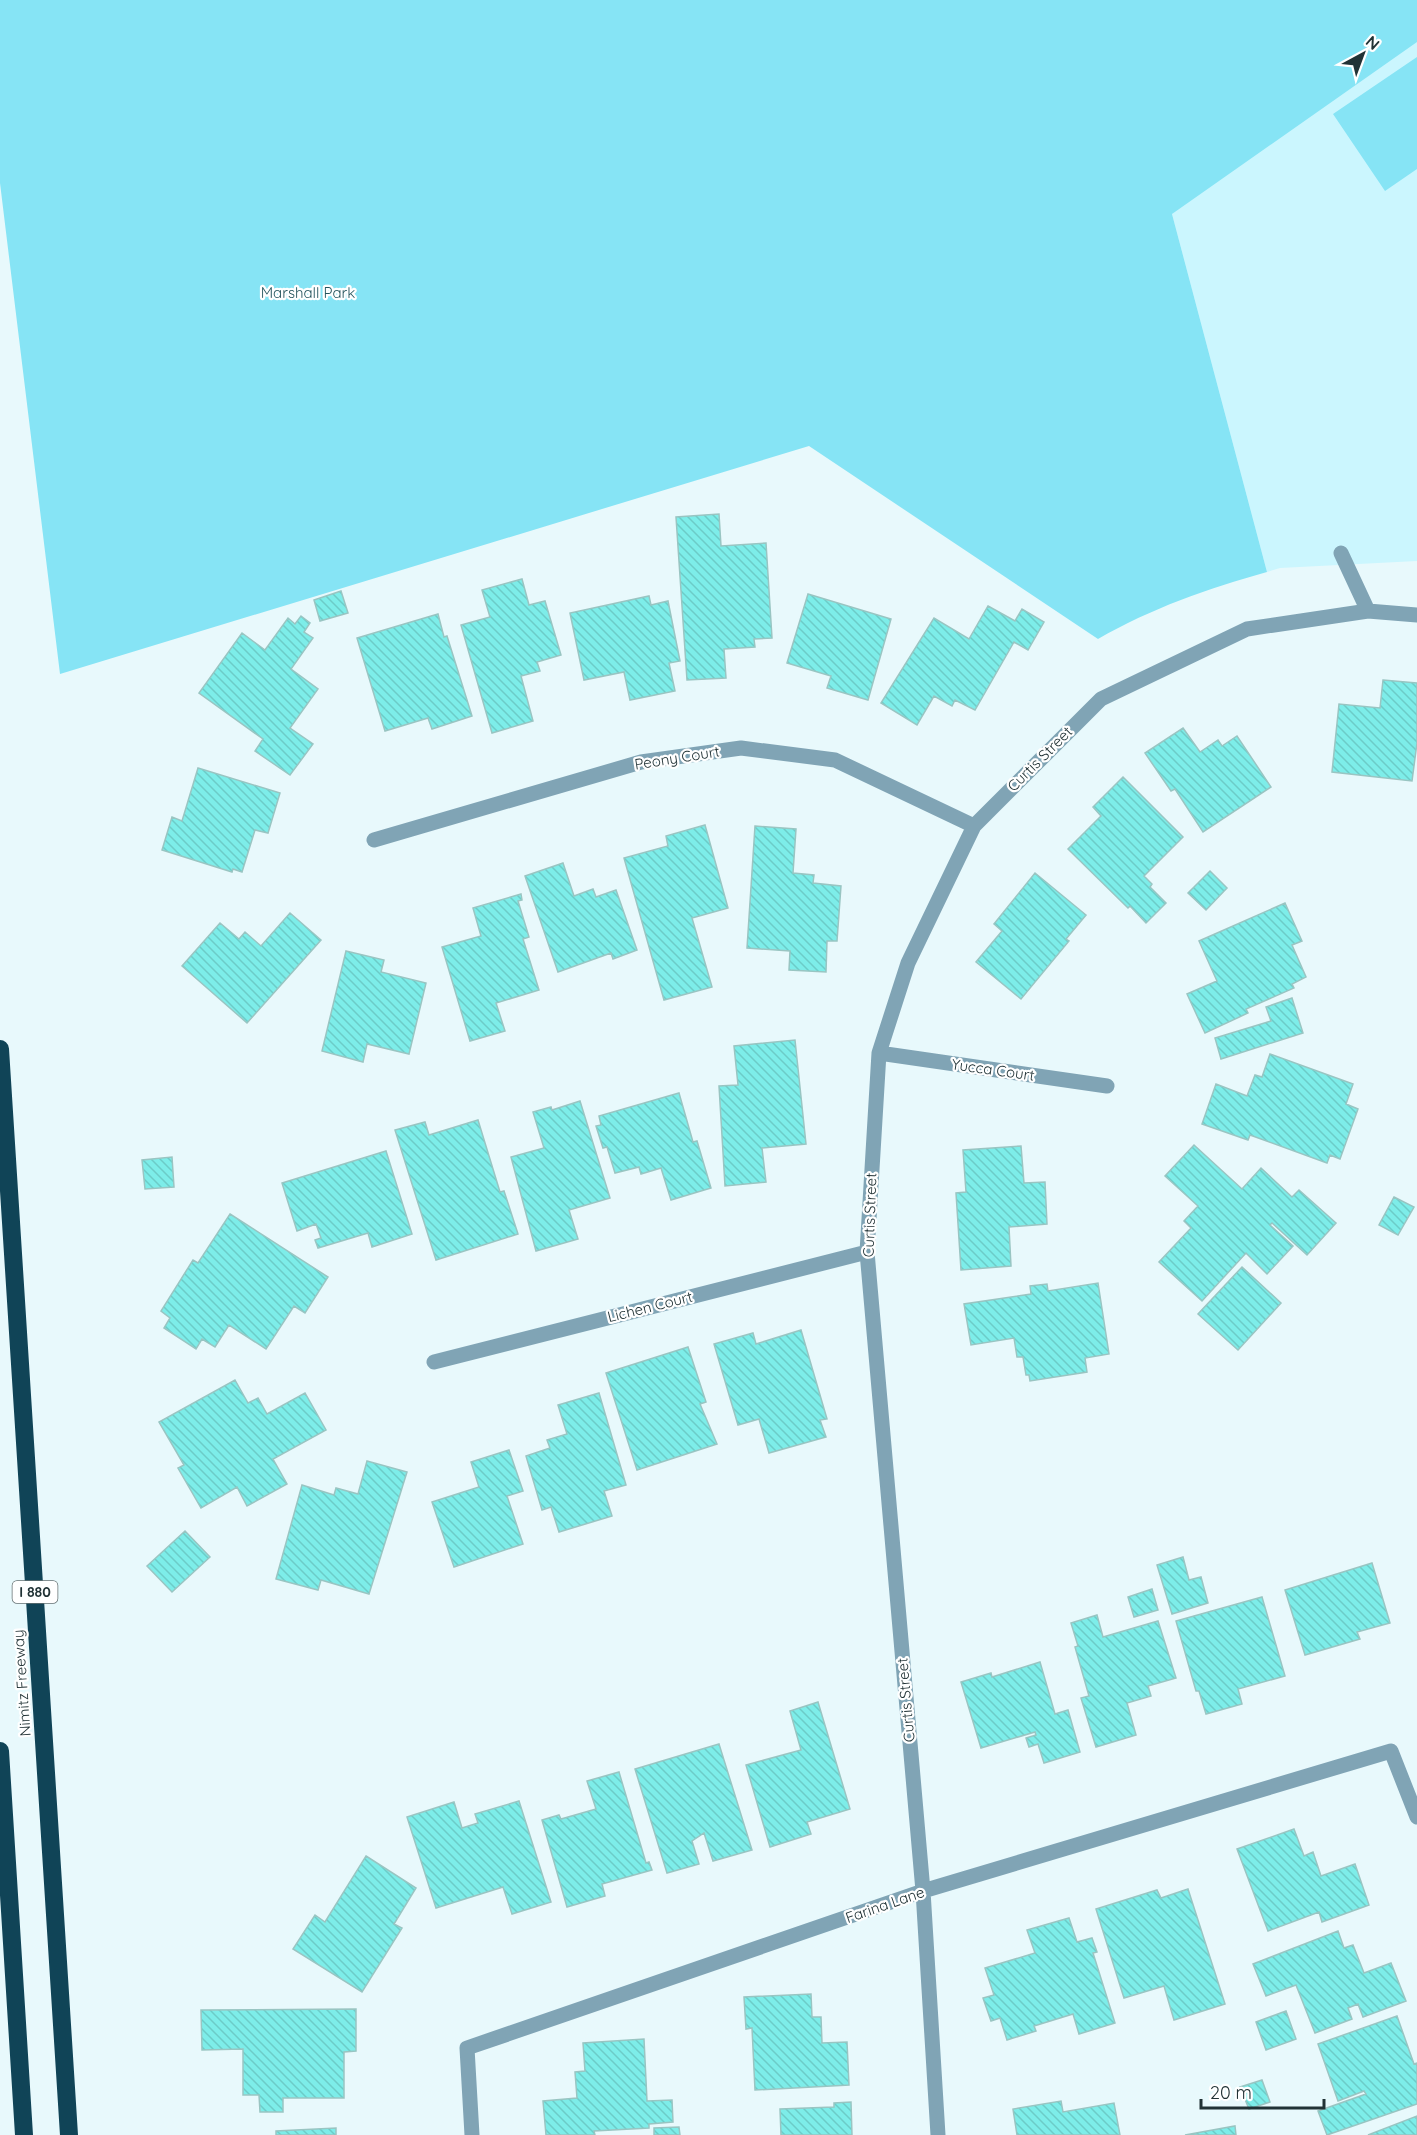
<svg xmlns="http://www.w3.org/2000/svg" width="1417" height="2135" font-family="Quicksand,sans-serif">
<defs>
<pattern id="building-back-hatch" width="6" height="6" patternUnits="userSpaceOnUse" patternTransform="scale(1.5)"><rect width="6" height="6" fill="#7dede9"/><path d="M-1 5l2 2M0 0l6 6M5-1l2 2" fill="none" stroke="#6cccc8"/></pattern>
</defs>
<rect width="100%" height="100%" fill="#e8f9fc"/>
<!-- built -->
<path fill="#cbf6fe" d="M1417,0v561l-137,7 -13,4 -95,-358z"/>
<!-- green -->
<path fill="#86e4f5" d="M0,0h1417v42l-245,172 95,358c-60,17 -115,36 -169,67l-289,-193 -749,228 -60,-491z
M1417,57v112l-32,22 -52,-77z"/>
<!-- building -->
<path fill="url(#building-back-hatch)" stroke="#99c5c2" stroke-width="1.5" d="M719,514l2,32 45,-3 6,95 -18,1 1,8 -31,2 2,29 -39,2 -11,-163z
M522,579l7,26 16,-4 16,54 -24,7 3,9 -19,5 12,45 -41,12 -31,-108 29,-8 -8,-27z
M341,591l7,22 -28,8 -6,-21z
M808,594l83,25 -23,81 -41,-12 4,-12 -44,-13z
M649,596l2,9 17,-4 12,60 -11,2 6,28 -45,9 -6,-28 -40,8 -14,-67z
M988,606l27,15 7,-12 22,13 -16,28 -14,-8 -39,68 -20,-10 -3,6 -18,-10 -17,29 -36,-22 53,-85 35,21z
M438,614l6,23 3,-1 25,80 -40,13 -4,-11 -43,13 -28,-93z
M301,616l9,7 -6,9 9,6 -22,31 27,20 -28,39 23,16 -23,31 -35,-24 8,-12 -64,-46 43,-60 23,17 23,-32 7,6z
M1383,680l34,3v60l-5,38 -80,-9 7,-68 41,4z
M1183,728l17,24 18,-12 4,6 15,-10 34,51 -68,45 -28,-43 -4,2 -26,-38z
M198,768l82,25 -12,40 -13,-3 -13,42 -9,-3 -1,3 -70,-22 10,-33 10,4z
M1123,777l60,60 -39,39 8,8 -2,3 16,16 -20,20 -16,-17 -2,2 -60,-59 33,-33 -8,-9z
M705,825l23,83 -36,10 20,69 -48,13 -40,-142 44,-12 -2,-10z
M755,826l41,3 -3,44 21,2 -1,8 28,3 -4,55h-10l-1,31 -37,-2 1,-19 -43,-3z
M563,863l11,33 19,-7 3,8 20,-7 21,60 -24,9 -2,-6 -53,19 -33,-96z
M1210,871l17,17 -21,22 -18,-17z
M1035,873l51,42 -20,24 3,2 -48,58 -45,-37 26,-31 -8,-7z
M521,894l1,6 -4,1 11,36 -6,2 16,51 -43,13 9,28 -35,10 -28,-94 39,-11 -8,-28z
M1285,903l17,38 -10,4 14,32 -14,7 2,4 -48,21 2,4 -43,20 -18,-39 30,-13 -18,-40z
M290,913l31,27 -74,83 -65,-57 38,-43 19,16 6,-7 16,14z
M346,951l38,9 -3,12 45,11 -17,71 -42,-10 -4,18 -41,-11z
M1292,998l11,35 -82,26 -6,-21 56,-17 -5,-14z
M795,1040l11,104 -44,4 4,34 -41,4 -6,-100 19,-1 -4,-39z
M1270,1054l83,30 -7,20 12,5 -18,50 -10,-4 -3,8 -77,-28 -2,5 -46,-16 14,-40 31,12 8,-21 7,2z
M679,1093l14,49 4,-1 14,47 -40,12 -10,-32 -20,6 -2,-7 -24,6 -8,-26 -4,1 -7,-22 5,-1 -2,-9z
M580,1101l30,97 -41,12 9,29 -42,12 -25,-94 33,-9 -11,-36 18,-5 1,3z
M478,1120l22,72 4,-1 14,43 -82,26 -41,-130 30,-8 4,13z
M1194,1145l48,44 19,-21 31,29 7,-7 37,33 -29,32 -35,-32 -2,2 23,21 -26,28 -21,-21 -44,48 -43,-39 32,-34 -7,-7 14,-15 -33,-30z
M1021,1146l3,37 21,-1 2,42 -38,3 2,39 -50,4 -5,-77 10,-1 -3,-42z
M386,1151l26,83 -40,13 -4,-14 -50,15 -3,-8 6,-2 -5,-14 -19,7 -15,-48z
M172,1157l2,30 -29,2 -3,-29z
M1394,1197l20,10 -16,28 -19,-10z
M230,1214l98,63 -23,36 -11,-7 -28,43 -37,-24 -14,22 -13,-8 -6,10 -32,-21 6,-10 -9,-7 32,-51 5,3z
M1242,1267l39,36 -43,47 -40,-36z
M1098,1283l11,71 -24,4 2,14 -57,9 -1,-6h-3l-3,-18h-6l-3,-19 -43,7 -7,-41 67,-10 -1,-8 17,-2 1,7z
M801,1330l26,89 -7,1 6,17 -57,16 -10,-34 -21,6 -24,-81 39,-11 3,11z
M688,1347l18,55 -6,2 17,40 -80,26 -31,-97z
M235,1380l13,23 10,-5 9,16 38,-21 21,37 -53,29 14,25 -40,22 -10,-19 -36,21 -23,-40 6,-3 -25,-43z
M599,1393l27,92 -22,6 8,25 -53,16 -8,-25 -9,3 -16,-54 24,-8 -3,-8 20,-6 -9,-29z
M509,1450l14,41 -16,5 16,48 -69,23 -22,-65 47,-15 -8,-25z
M367,1461l40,11 -38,122 -48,-14 -3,10 -42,-11 26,-94 32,10 2,-7 22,6z
M185,1531l25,26 -38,35 -25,-26z
M1183,1557l6,23 12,-3 7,26 -36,11 -15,-49z
M1372,1563l18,60 -33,9 3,7 -55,16 -20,-65z
M1152,1589l6,21 -24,7 -6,-20z
M1262,1597l23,79 -47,13 4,15 -36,10 -7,-23h-3l-20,-70z
M1097,1615l6,22 55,-16 18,57 -28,8 3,10 -24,7 9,32 -40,12 -15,-49 8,-2 -14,-49 3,-1 -7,-23z
M1040,1662l15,52 13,-4 12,42 -36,11 -6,-19 -9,3 -3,-9 10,-3 -1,-3 -54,16 -20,-66 30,-9 1,4z
M818,1702l32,107 -43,13 4,12 -41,13 -24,-82 55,-15 -11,-39z
M719,1744l33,106 -39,11 -9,-28 -12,8 7,23 -32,9 -32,-104z
M619,1772l27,91 3,-1 3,8 -50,14 3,12 -38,11 -25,-87 17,-5 2,4 35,-10 -9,-28z
M519,1801l32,101 -39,12 -9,-27 -67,21 -29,-91 47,-15 8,26 16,-5 -3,-9z
M1294,1829l10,27 9,-4 8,24 34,-12 14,41 -47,17 -3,-10 -51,19 -31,-82z
M366,1856l50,32 -22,36 8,4 -40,64 -69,-43 22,-34 10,7z
M1188,1889l37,115 -51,16 -10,-34 -40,12 -28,-89 61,-19 4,8z
M1069,1918l8,24 15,-4 5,14 -4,1 22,70 -36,11 -6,-20 -39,12 2,5 -29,9 -7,-22 -9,3 -8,-23 11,-3 -9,-27 50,-15 -8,-23z
M1338,1931l6,17 9,-3 11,28 27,-10 15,38 -43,16 -5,-13 -10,4 4,11 -37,14 -19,-48 -30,11 -13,-32z
M811,1994l1,23h9l1,26 25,-1 2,43 -94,5 -3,-62 -6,1 -2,-32z
M356,2009v42l-12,1v46h-61v14h-23l-1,-17h-16v-46l-41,1 -1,-40z
M1286,2011l10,28 -30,11 -10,-28z
M1397,2016l17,48 3,-1v41l-90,31 -9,-24 48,-17 -2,-3 -26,10 -20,-57z
M644,2039l3,62 25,-1 1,22 -24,2v4l-55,3 1,4h-49l-3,-34 34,-3 -2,-26 10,-1 -2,-28z
M1262,2080l8,22 -21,7 -9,-22z
M1061,2101l2,11 51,-9 6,32h-103l-4,-26z
M851,2102l1,33h-71l-1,-26 54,-2v-4z
M1417,2116v19h-49z
M1235,2126l1,9h-51z
M679,2127l1,8h-26v-7z
M336,2128v7h-60v-4z"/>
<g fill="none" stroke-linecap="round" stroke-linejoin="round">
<!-- minor -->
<path stroke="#80a4b5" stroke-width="15" d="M1341,553l27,58
M374,840l267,-78 100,-14 94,12 139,66
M879,1053l228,33
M434,1362l433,-110
M472,2135l-5,-87 456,-157 468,-140 26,66
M938,2135l-15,-244 -56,-639 12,-199 29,-90 66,-137 127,-127 146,-70 121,-18 49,4"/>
<!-- highway -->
<path stroke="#104457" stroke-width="18" d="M0,1049l69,1086
M0,1751l24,384"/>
</g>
<g text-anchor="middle" stroke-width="4.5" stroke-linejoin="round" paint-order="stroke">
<!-- shield labels -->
<rect fill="#fff" stroke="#647072" stroke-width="1.5" x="12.5" y="1581" width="45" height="22" rx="4.5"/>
<g font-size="14" font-weight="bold" fill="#213235">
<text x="35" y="1597">I 880</text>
</g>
<!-- park labels -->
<g font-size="15" fill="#23535c" stroke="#fff">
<text x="308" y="298">Marshall Park</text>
</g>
<!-- street labels -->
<g font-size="15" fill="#213235" stroke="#fff">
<text transform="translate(677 758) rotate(-9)" y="5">Peony Court</text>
<text transform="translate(1040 759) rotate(-45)" y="5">Curtis Street</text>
<text transform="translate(993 1070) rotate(8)" y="5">Yucca Court</text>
<text transform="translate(870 1215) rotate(-88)" y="5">Curtis Street</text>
<text transform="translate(650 1307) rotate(-14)" y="5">Lichen Court</text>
<text transform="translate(22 1683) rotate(-94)" y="5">Nimitz Freeway</text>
<text transform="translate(906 1700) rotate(-95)" y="5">Curtis Street</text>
<text transform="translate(885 1905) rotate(-19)" y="5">Farina Lane</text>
</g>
</g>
<!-- north arrow -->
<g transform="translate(1363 54) rotate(41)" stroke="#ffffff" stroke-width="4.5" paint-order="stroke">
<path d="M0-4.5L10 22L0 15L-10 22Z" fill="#213235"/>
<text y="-9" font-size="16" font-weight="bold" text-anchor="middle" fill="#213235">N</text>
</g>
<!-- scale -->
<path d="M1201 2099v9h123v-9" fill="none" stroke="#213235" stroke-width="3"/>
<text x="1210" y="2099" font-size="18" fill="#213235" stroke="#ffffff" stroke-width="4.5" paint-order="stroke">20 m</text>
</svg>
